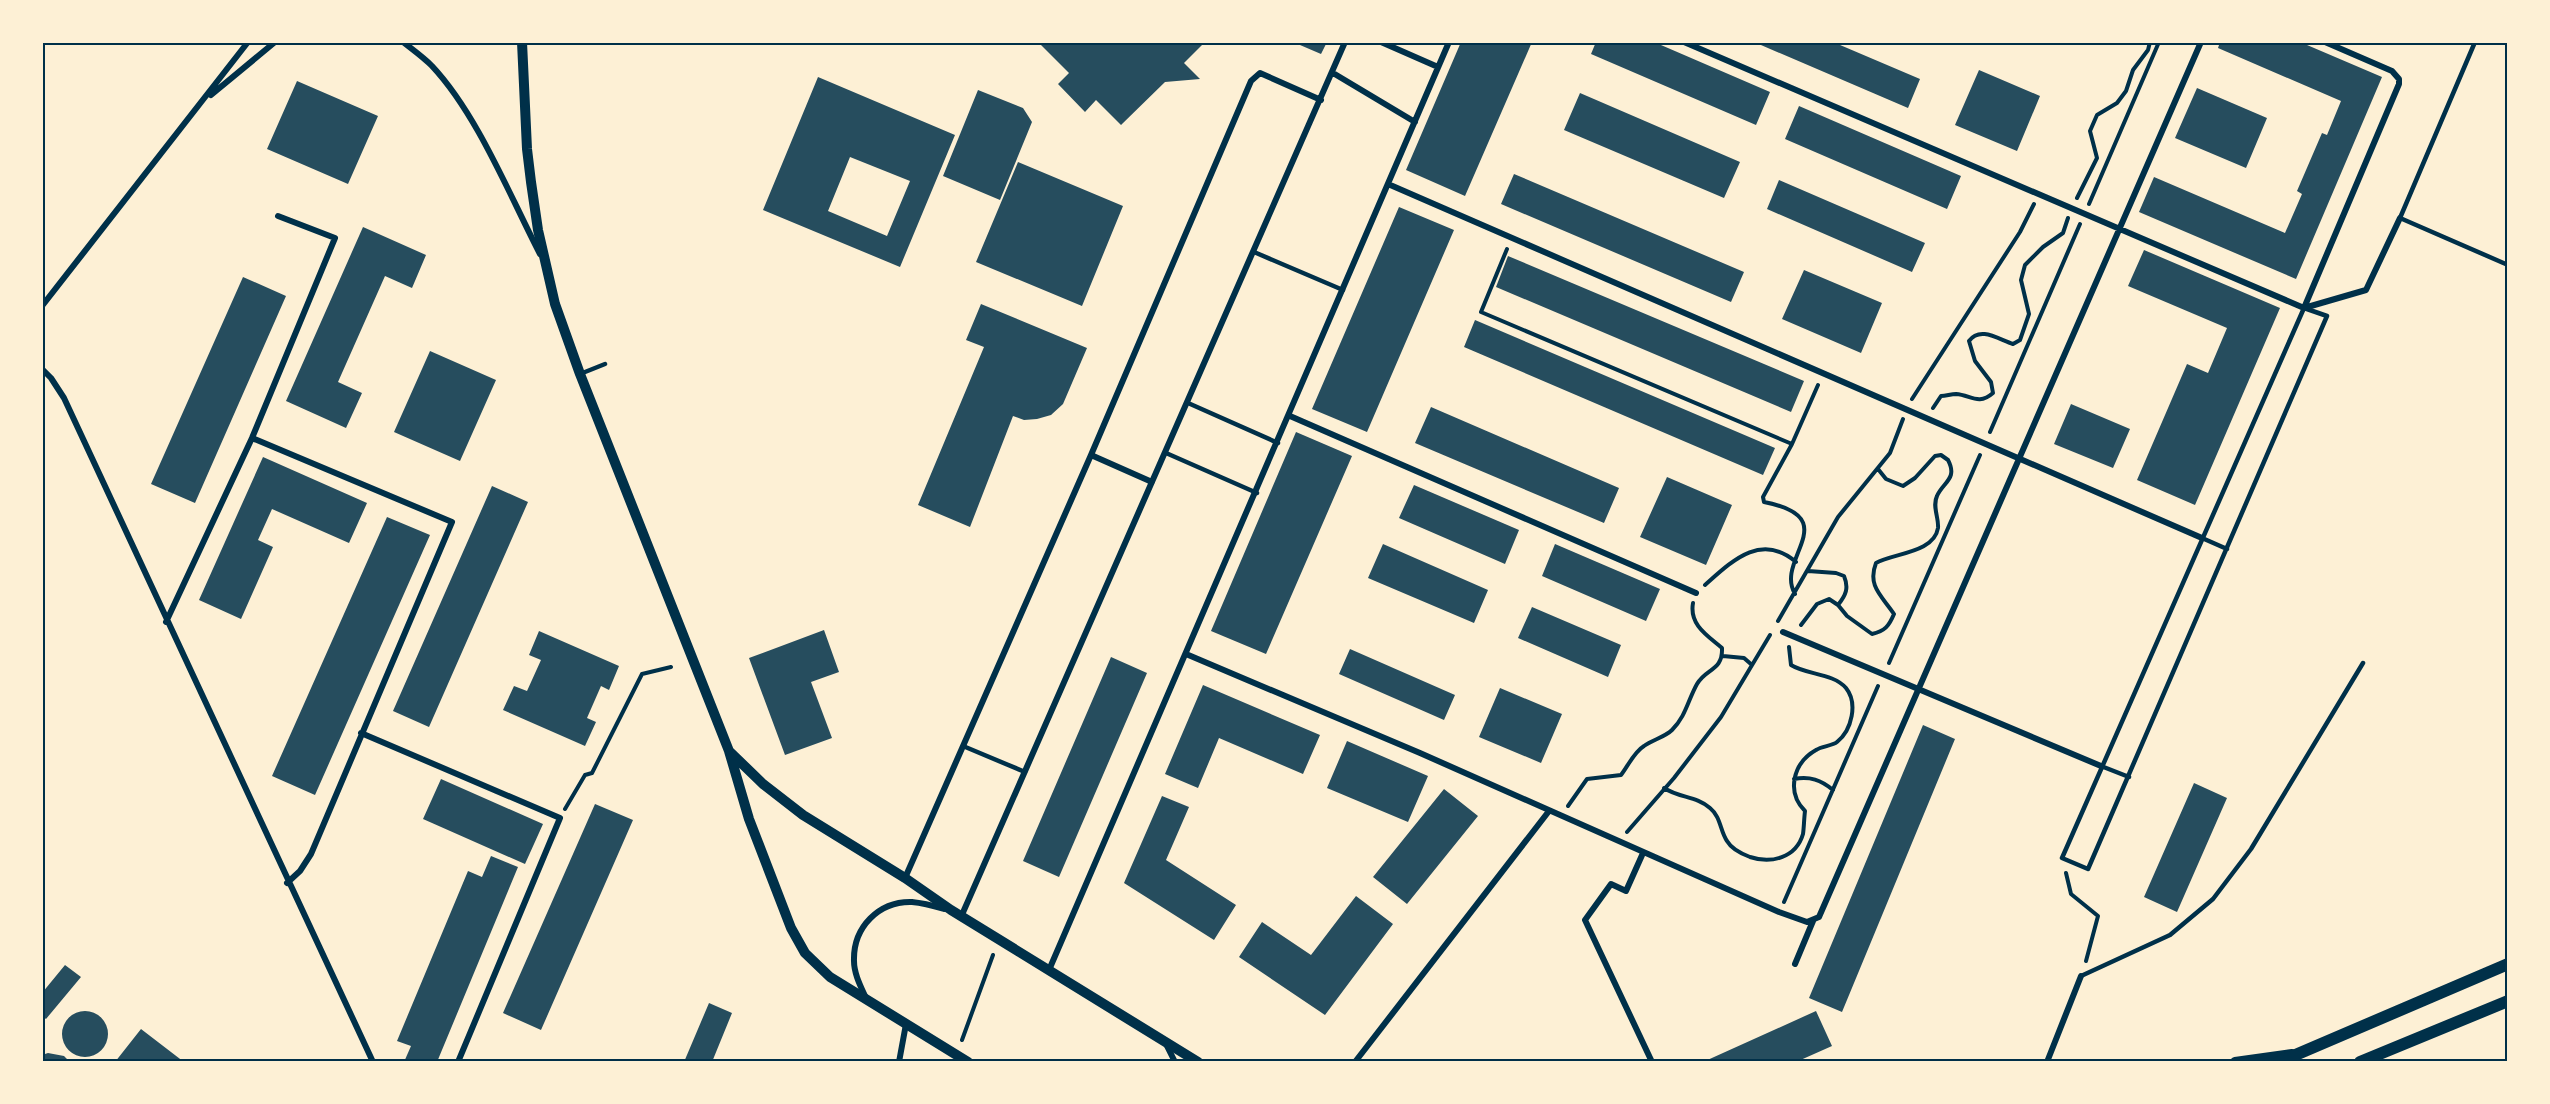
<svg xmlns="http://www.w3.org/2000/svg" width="2550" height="1104" font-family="'IBM Plex Sans',sans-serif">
<rect width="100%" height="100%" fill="#fdf0d5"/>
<!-- building -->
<path fill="#264d5e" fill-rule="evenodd" d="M1038,42h167l-21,21 16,16 -35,3 -44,43 -25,-25 -11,12 -27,-28 11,-11z
M1293,42h34l-6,12z
M1461,42h71l-67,154 -59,-26z
M1596,42h58l116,50 -14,33 -165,-71z
M1754,42h79l87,37 -12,29z
M2220,42h80l82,35 -86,202 -157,-67 15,-35 131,56 17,-39 -5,-3 25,-58 5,2 14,-34 -123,-53z
M1979,70l61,26 -23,55 -62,-26z
M818,77l137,58 -55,132 -137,-57zM850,157l60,24 -23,55 -59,-25z
M297,81l81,35 -30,68 -81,-35z
M2197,88l70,30 -21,50 -71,-30z
M978,90l45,18 9,14 -32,78 -57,-24z
M1580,93l160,69 -16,36 -160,-68z
M1799,106l162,70 -14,33 -162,-70z
M1018,162l105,44 -41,100 -106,-44z
M1514,174l230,98 -13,30 -230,-98z
M1779,180l146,63 -13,29 -145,-63z
M1399,207l55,23 -87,202 -55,-23z
M363,227l63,28 -14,33 -27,-12 -47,106 24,11 -16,35 -60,-27z
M2144,250l136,58 -85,197 -58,-25 50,-116 21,9 19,-45 -99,-42z
M1508,256l296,125 -13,31 -295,-125z
M1804,270l78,33 -21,50 -79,-34z
M243,277l43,19 -91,207 -44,-19z
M981,304l106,44 -24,56 -12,11 -14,4 -13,1 -11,-4 -43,111 -52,-22 66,-158 -18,-7z
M1475,320l300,128 -12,27 -299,-128z
M430,351l66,29 -36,81 -66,-29z
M2071,404l59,25 -17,39 -59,-24z
M1431,407l188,81 -15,35 -189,-80z
M1296,432l56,24 -86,198 -55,-23z
M263,457l104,46 -18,40 -77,-34 -14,31 15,7 -32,72 -42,-19z
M1667,477l65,28 -26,60 -66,-28z
M1414,485l105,45 -14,34 -106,-46z
M492,486l36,16 -99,225 -36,-16z
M387,517l43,18 -115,260 -43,-19z
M1383,544l105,46 -14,33 -106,-45z
M1555,544l105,45 -14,32 -104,-45z
M1532,607l89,38 -13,32 -90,-39z
M824,630l15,42 -28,10 21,56 -47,17 -36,-97z
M539,631l80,35 -10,24 -8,-4 -14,32 9,4 -11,24 -82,-36 11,-24 13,5 14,-31 -12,-5z
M1350,649l105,46 -11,25 -105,-46z
M1111,657l36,16 -88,204 -36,-16z
M1203,685l117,50 -17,39 -84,-36 -21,50 -33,-14z
M1500,688l62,26 -21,49 -62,-26z
M1923,725l32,14 -113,273 -33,-14z
M1347,741l81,35 -20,46 -81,-34z
M441,779l102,45 -18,40 -102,-45z
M2194,783l33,15 -50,114 -33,-15z
M1444,789l34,27 -71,88 -34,-27z
M1162,796l27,11 -23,53 70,45 -22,35 -90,-57z
M595,804l38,16 -92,210 -38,-17z
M491,856l27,11 -81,195h-33l7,-16 -14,-5 71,-170 14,6z
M1356,896l37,28 -68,91 -86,-58 23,-35 49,33z
M65,965l16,12 -35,42 -4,-3v-23z
M709,1003l23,10 -20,49h-28z
M1816,1011l16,35 -36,16h-93z
M62 1034a23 23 0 1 1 46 0a23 23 0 1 1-46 0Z
M141,1029l43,33h-69z
M48,1053l16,3 6,6h-28v-7z"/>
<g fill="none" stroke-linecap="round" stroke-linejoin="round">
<!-- path -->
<path stroke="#003049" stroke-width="4" d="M2077,198l20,-40 -7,-27 7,-16 20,-12 9,-12 7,-21 15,-20 2,-8
M2089,204l70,-162
M1507,249l-26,63 311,132
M1912,399l108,-167 14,-28
M1933,408l8,-12c5,0 10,-2 15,-2 15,1 22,12 37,-1l-2,-11 -16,-21 -6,-20c11,-15 29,-2 44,3l7,-4 9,-26 -8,-34 4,-15 18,-18 20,-14 5,-15
M1990,432l90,-208
M1808,571l28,2 8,3c5,12 2,19 -6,29
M1705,585c27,-24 56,-53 91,-23
M1795,594c-21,-35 51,-76 -31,-92l-1,-5 29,-53 26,-59
M1778,621l60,-104 52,-64 13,-34
M1801,625l16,-21 12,-5 9,6 9,11 25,18c13,-3 17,-8 22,-20 -12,-18 -27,-28 -18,-51 18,-10 58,-10 62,-35 1,-10 -6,-22 -1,-32 6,-14 21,-17 11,-36l-7,-5 -6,1 -20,22 -12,8 -17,-7 -8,-10
M1723,656l21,2 8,7
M1889,663l91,-208
M1794,779c16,-3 27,1 39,11
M1664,788c15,10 33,8 46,20 11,9 10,23 17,33 4,7 15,13 23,16 21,7 46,1 53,-23 1,-7 1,-15 2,-23 -19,-19 -12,-48 11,-61 6,-4 16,-4 21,-8 15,-12 21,-39 9,-54 -13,-15 -39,-13 -55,-23l-2,-18
M1568,806l19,-27 34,-4c7,-9 13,-23 23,-29 8,-6 21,-9 28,-16 14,-14 16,-30 25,-46 9,-16 26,-13 25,-36 -14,-12 -33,-23 -29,-45
M565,809l20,-34 7,-2 50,-99 29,-7
M1627,832l47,-54 47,-61 49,-82
M2066,873l5,21 27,22 -12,45
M1784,902l94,-216
M962,1040l31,-85"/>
<!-- service -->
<path stroke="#003049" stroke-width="4.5" d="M2475,42l-75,176 108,47
M1254,252l89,38
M2304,308l23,8 -239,553 -26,-11z
M580,374l25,-10
M1188,403l90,40
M1166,453l91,40
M2202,538l25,11
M963,746l62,26
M2101,766l28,11
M2081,976l89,-41 43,-36 38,-50 112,-186"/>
<!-- minor -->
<path stroke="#003049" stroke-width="6" d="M403,42c10,8 20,15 29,24 45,48 77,128 108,188
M1381,42l57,25
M1684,42l620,266
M1333,73l82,49
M211,95l64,-53
M1388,184l814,354
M42,306l206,-264
M2304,308l95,-224v-5l-7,-8 -67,-29
M2304,308l62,-18 34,-72
M42,369l9,9 13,20 309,664
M1290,416l406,177
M252,438l200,84 -141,332 -11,17 -13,12
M1091,455l61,27
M166,622l86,-184 83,-200 -57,-22
M1783,632l318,134
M1186,654l234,99 359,159 28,10 12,-5 382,-875
M361,733l199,85 -102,244
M1643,853l-17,38 -15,-7 -26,36 67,142
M905,878l186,-423 160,-374 9,-8 61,27
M961,917l384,-875
M1795,964l18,-43
M1049,970l400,-928
M865,996c-5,-11 -11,-23 -11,-35 -1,-34 25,-60 58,-59 11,1 22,4 32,7
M1166,1044l9,18
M899,1062l7,-38
M1355,1062l194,-251
M2047,1062l34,-86"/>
<!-- tertiary -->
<path stroke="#003049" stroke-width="10" d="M522,42l5,107 4,33 7,48 17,74 25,70 149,377 20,68 42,109 14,25 25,24 138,85
M729,751l34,33 40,31 102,63 46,32 247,152
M2235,1062l57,-8"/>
<!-- secondary -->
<path stroke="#003049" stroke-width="12" d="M2279,1062l229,-98
M2360,1062l148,-61"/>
</g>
<!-- border -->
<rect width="2550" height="1104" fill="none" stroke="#fdf0d5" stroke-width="87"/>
<rect x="44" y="44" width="2462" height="1016" fill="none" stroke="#003049" stroke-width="2"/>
</svg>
